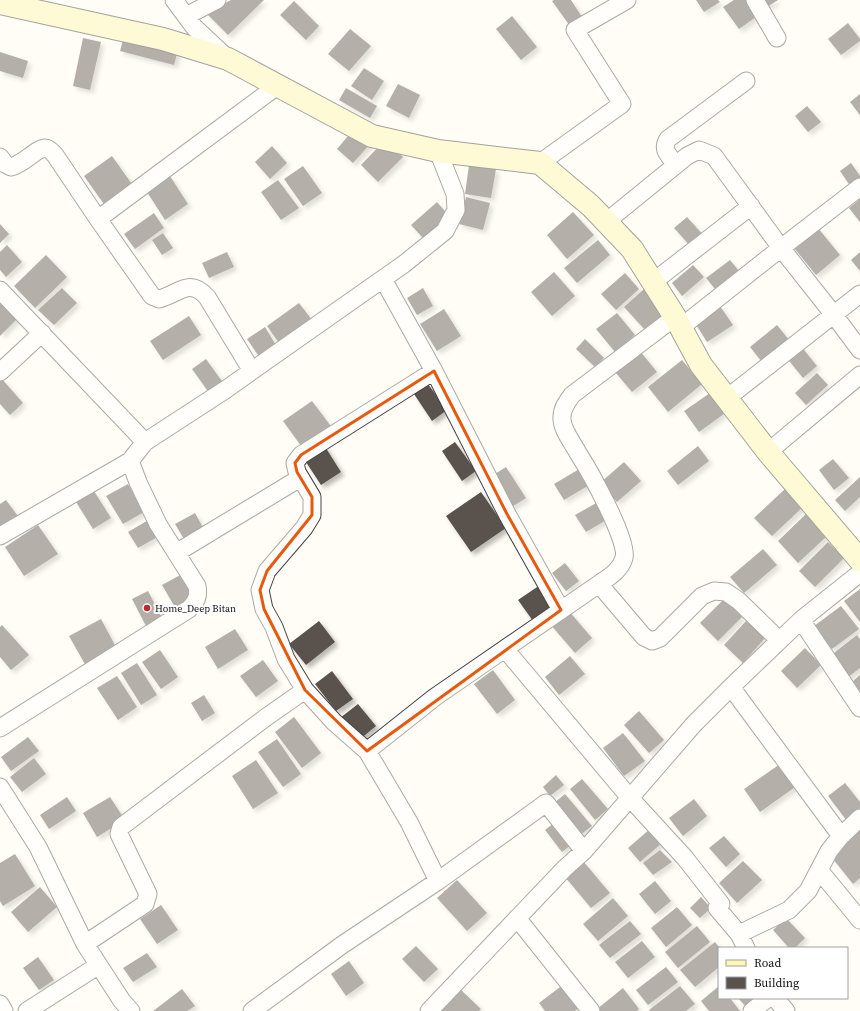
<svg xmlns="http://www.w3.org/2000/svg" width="860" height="1011" font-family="'Source Serif 4',serif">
<defs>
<filter id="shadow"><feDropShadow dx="3.5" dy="3.5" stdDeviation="2" flood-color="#0004"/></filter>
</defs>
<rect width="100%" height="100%" fill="#fffdf5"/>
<!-- building -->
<path fill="#5a524d" filter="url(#shadow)" d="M231,0h33l-36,35 -22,-22z
M554,0h17l11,17 -12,9 -18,-25z
M696,0h22l2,2 -16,10z
M734,0h16l10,14 -21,15 -16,-22z
M762,0h16l-11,7z
M294,1l25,25 -13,14 -26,-25z
M512,16l25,31 -16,13 -25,-31z
M848,23l12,16v2l-19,14 -13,-16z
M350,29l21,17 -22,25 -21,-17z
M124,36l54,14 -4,15 -54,-14z
M83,38l18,4 -11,48 -17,-4z
M0,52l28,9 -5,17 -23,-7z
M364,68l20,13 -12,19 -21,-14z
M398,84l22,11 -11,23 -23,-12z
M346,88l31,18 -7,12 -31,-18z
M860,94v21l-10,-13z
M807,106l14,16 -13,10 -13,-16z
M354,129l17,14 -18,20 -16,-14z
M385,140l18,17 -25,25 -17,-17z
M272,146l15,17 -17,16 -15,-17z
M112,156l22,31 -28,20 -22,-31z
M851,163l9,13v4l-9,7 -11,-16z
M469,165l27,4 -5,29 -26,-4z
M303,166l19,27 -19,13 -19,-27z
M170,176l18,28 -23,16 -18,-28z
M278,180l21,28 -18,12 -20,-28z
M466,197l24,6 -7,27 -24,-6z
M860,199v23l-11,-14z
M437,202l12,14 -26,22 -12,-13z
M573,212l21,23 -27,24 -20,-24z
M154,213l10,15 -29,21 -11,-15z
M687,217l18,20 -13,11 -18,-20z
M0,224l9,10 -9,9z
M818,228l22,27 -24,20 -22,-27z
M163,233l10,15 -11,7 -10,-15z
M598,240l12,15 -33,28 -13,-15z
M7,245l15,17 -16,15 -6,-7v-18z
M227,252l7,15 -25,11 -7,-15z
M860,252v19l-9,-11z
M46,255l21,22 -32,31 -21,-22z
M730,260l9,11 -24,18 -9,-11z
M693,265l11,12 -22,19 -10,-13z
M554,272l21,24 -23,20 -21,-24z
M625,273l14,16 -23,21 -15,-16z
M62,288l15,15 -23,22 -16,-15z
M423,288l10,18 -16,9 -10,-17z
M644,289l22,24 -20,18 -22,-24z
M0,296l20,20 -20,20z
M299,303l13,17 -33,23 -12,-17z
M720,306l13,19 -26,17 -12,-19z
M444,309l17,27 -24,15 -17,-27z
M617,313l18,22 -20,17 -19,-23z
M189,316l12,19 -38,25 -13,-19z
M777,325l12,15 -27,22 -12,-15z
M265,327l12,20 -17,11 -13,-19z
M585,339l19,19 -9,9 -19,-18z
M800,345l17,21 -14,12 -17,-21z
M640,351l17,21 -25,20 -17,-20z
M206,359l18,25 -14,10 -18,-25z
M682,360l20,24 -34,28 -20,-25z
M817,373l11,12 -22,20 -11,-12z
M2,379l21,24 -13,12 -10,-11v-23z
M428,384l19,26 -15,11 -18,-27z
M710,393l14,21 -25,18 -15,-21z
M312,401l21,28 -29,21 -21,-29z
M455,442l21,29 -14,10 -20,-30z
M324,445l17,27 -20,13 -17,-26z
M698,446l11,15 -31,24 -11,-14z
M833,459l16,19 -15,12 -15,-20z
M624,462l17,19 -24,21 -17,-19z
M506,467l20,31 -16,10 -20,-31z
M581,468l10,16 -27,16 -10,-16z
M860,477v20l-15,14 -10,-11z
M128,484l16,28 -21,12 -17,-28z
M786,488l18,18 -32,30 -18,-18z
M94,491l17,27 -18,11 -17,-27z
M481,492l25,36 -35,24 -25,-36z
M6,500l14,19 -20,15v-30z
M598,502l10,17 -22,13 -11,-17z
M195,513l11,20 -19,11 -12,-20z
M806,514l21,22 -29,27 -20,-22z
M150,519l9,17 -21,12 -10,-16z
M38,525l20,29 -34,22 -19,-29z
M828,542l16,16 -29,29 -16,-16z
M763,549l14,16 -33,28 -14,-16z
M565,563l14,18 -13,10 -14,-18z
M182,574l13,23 -19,12 -14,-24z
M540,585l14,22 -21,14 -15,-21z
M860,589v33l-16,-21z
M148,591l14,27 -16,8 -14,-27z
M724,599l18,18 -24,24 -18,-18z
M841,606l18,23 -27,20 -18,-23z
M568,610l24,28 -17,15 -25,-29z
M101,619l16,30 -31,17 -17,-30z
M319,621l16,21 -29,23 -17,-21z
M746,621l19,17 -22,25 -19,-18z
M2,625l27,30 -18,15 -11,-13v-30z
M235,629l13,21 -30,19 -13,-22z
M857,635l3,4v29l-13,10 -17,-22z
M805,648l16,17 -24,23 -16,-17z
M160,650l18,27 -17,12 -19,-27z
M570,656l15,18 -26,21 -14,-18z
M263,660l15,21 -22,16 -16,-21z
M137,663l20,32 -16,10 -20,-32z
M493,670l22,30 -18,14 -23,-30z
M332,671l21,28 -17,12 -21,-27z
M860,675v17l-8,-10z
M117,676l20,31 -19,13 -21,-32z
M204,695l11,18 -13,8 -11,-18z
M358,704l18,22 -17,14 -19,-22z
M639,711l25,29 -15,13 -25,-28z
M294,717l27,36 -19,15 -27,-36z
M623,733l22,28 -21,15 -21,-28z
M28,737l11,14 -28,20 -10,-14z
M277,739l24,35 -18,13 -25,-35z
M34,758l12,16 -24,18 -12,-15z
M256,760l22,33 -25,16 -21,-33z
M783,762l15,23 -38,27 -16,-23z
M556,775l8,10 -14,11 -7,-9z
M582,779l26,30 -13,11 -25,-31z
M845,783l15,19v9l-13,10 -19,-25z
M565,794l27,32 -12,9 -26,-32z
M67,797l9,14 -27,18 -9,-14z
M110,797l15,23 -28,17 -14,-24z
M694,799l13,17 -24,20 -14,-18z
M554,823l18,21 -10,8 -17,-22z
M860,828v50l-7,6 -24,-30z
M650,829l12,14 -22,19 -12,-14z
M724,836l16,18 -14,13 -17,-19z
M660,850l12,12 -19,13 -10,-12z
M15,854l20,32 -32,20 -3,-5v-38z
M583,861l27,32 -19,15 -26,-31z
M743,861l19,19 -25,23 -18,-20z
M457,880l30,33 -20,18 -30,-33z
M655,881l16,20 -16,13 -16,-20z
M40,887l17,20 -29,25 -17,-20z
M701,897l10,11 -11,10 -10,-10z
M613,898l15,18 -30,25 -15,-17z
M161,905l17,25 -21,14 -17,-25z
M677,907l15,18 -26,22 -15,-19z
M786,918l19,20 -10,10h-6l-16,-18z
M630,921l11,13 -31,24 -11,-13z
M697,926l13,16 -32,26 -13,-16z
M642,941l13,16 -27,21 -13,-16z
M715,942l4,5v20l-24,20 -15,-17z
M416,946l22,23 -14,13 -22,-23z
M147,953l10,14 -24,15 -10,-14z
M38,957l16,23 -15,10 -16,-22z
M349,961l15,22 -18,13 -15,-22z
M666,967l12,15 -30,23 -12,-15z
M564,984l17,22 -6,5h-30l-6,-8z
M680,986l15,18 -9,7h-36l-1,-1z
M719,986v12h11l10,13h-31l-8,-10z
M623,988l16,21 -2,2h-39l-1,-2z
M182,989l13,17 -8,5h-34z
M461,990l20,19 -2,2h-39z
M738,998h21l-12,10z"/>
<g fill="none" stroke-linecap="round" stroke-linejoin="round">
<defs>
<path id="street" d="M174,0l20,27 32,30
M755,0l22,38
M186,16l31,-16
M0,157l5,7 6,3c13,-3 24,-18 34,-19 4,0 7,4 10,7l43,64 54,77 7,3c20,-5 30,-22 48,-2l45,74
M540,163l82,-59 -47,-74 52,-30
M676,165c-7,-10 -15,-15 -8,-26l78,-58
M98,219l179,-133
M606,222l81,-66 12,-6 15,6 67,92 79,-61
M383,279l51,92 73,143 54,96
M653,282l98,-76
M0,290l145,152
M680,328l101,-80 53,67 26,35
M0,372l42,-39
M727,398l133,-104
M768,452l92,-77
M0,536l130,-75
M176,553l124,-75
M599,584l45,53 8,4 8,-3 42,-42 12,-5 12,1 13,9 40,39
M801,620l59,88
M505,649l125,149 55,60 36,46 -4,4 22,26
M731,687l110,149
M305,690l-19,-31 -12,-32 -10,-18 -4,-19 7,-19 37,-43 8,-13v-18l-15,-25 -2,-9 6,-8 133,-84
M0,728l189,-119c7,-7 10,-12 8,-23l-39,-62 -20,-42 -8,-21 15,-19 80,-52 48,-34 131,-92 41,-33 11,-21 -1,-16 -17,-43
M0,787l38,60 47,97 37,57 9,10
M584,851l-38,-48 -108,78 -29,-59 -42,-71 68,-54 164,-113c10,-7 21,-13 25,-26 5,-17 -35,-88 -46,-105 -5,-10 -17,-24 -16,-36 0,-9 5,-15 10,-22l103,-78
M819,870l41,50
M517,918l74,93
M85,944l60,-40 3,-10 -29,-60 2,-7 144,-109 40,-28 29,32 33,29
M746,948l-7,-14 50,-24 19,-19 21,-40 12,-15 19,-18
M775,998l11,13
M0,1004l4,7
M27,1011l72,-46
M252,1011l90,-66 96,-64
M429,1011l136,-143 19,-17 110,-127 37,-37 70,-67 59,-47
M752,1011l16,-13"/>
<path id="secondary" d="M0,3l163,36 65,20 144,77 66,15 102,12 51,43 41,43 43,68 26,48 67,87 92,108"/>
</defs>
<!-- street casing -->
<use href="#street" stroke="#444" stroke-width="19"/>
<!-- secondary casing -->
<use href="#secondary" stroke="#333" stroke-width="24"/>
<!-- street -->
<use href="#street" stroke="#fff" stroke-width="17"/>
<!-- secondary -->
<use href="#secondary" stroke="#fff6b0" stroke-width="22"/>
</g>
<!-- marked area -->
<path d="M0 0H860V1011H0ZM434,371l73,143 54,96 -194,141 -62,-61 -41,-81 -4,-19 7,-19 45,-56v-18l-15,-25 -2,-9 6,-8z" fill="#fffdf5" fill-opacity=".55" fill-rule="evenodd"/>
<path fill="none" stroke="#e8590c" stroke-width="3" stroke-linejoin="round" d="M434,371l73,143 54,96 -194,141 -62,-61 -41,-81 -4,-19 7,-19 45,-56v-18l-15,-25 -2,-9 6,-8z"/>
<!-- markers -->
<circle fill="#c4262e" stroke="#fff" stroke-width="1.5" cx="147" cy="608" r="4"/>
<g text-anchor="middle" stroke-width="4" stroke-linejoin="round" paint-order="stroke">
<!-- poi labels -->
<g font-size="10" fill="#111" stroke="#fff" text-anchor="start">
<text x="155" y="612">Home_Deep Bitan</text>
</g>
</g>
<!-- legend -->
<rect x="718" y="947" width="130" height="52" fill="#ffffff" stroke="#a0a0a0"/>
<rect x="726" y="960" width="20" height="6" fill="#fff6b0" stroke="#a0a0a0"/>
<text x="754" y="967" font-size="12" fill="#111111">Road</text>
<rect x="726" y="977" width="20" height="12" fill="#5a524d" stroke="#a0a0a0"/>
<text x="754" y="987" font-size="12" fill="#111111">Building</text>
</svg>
